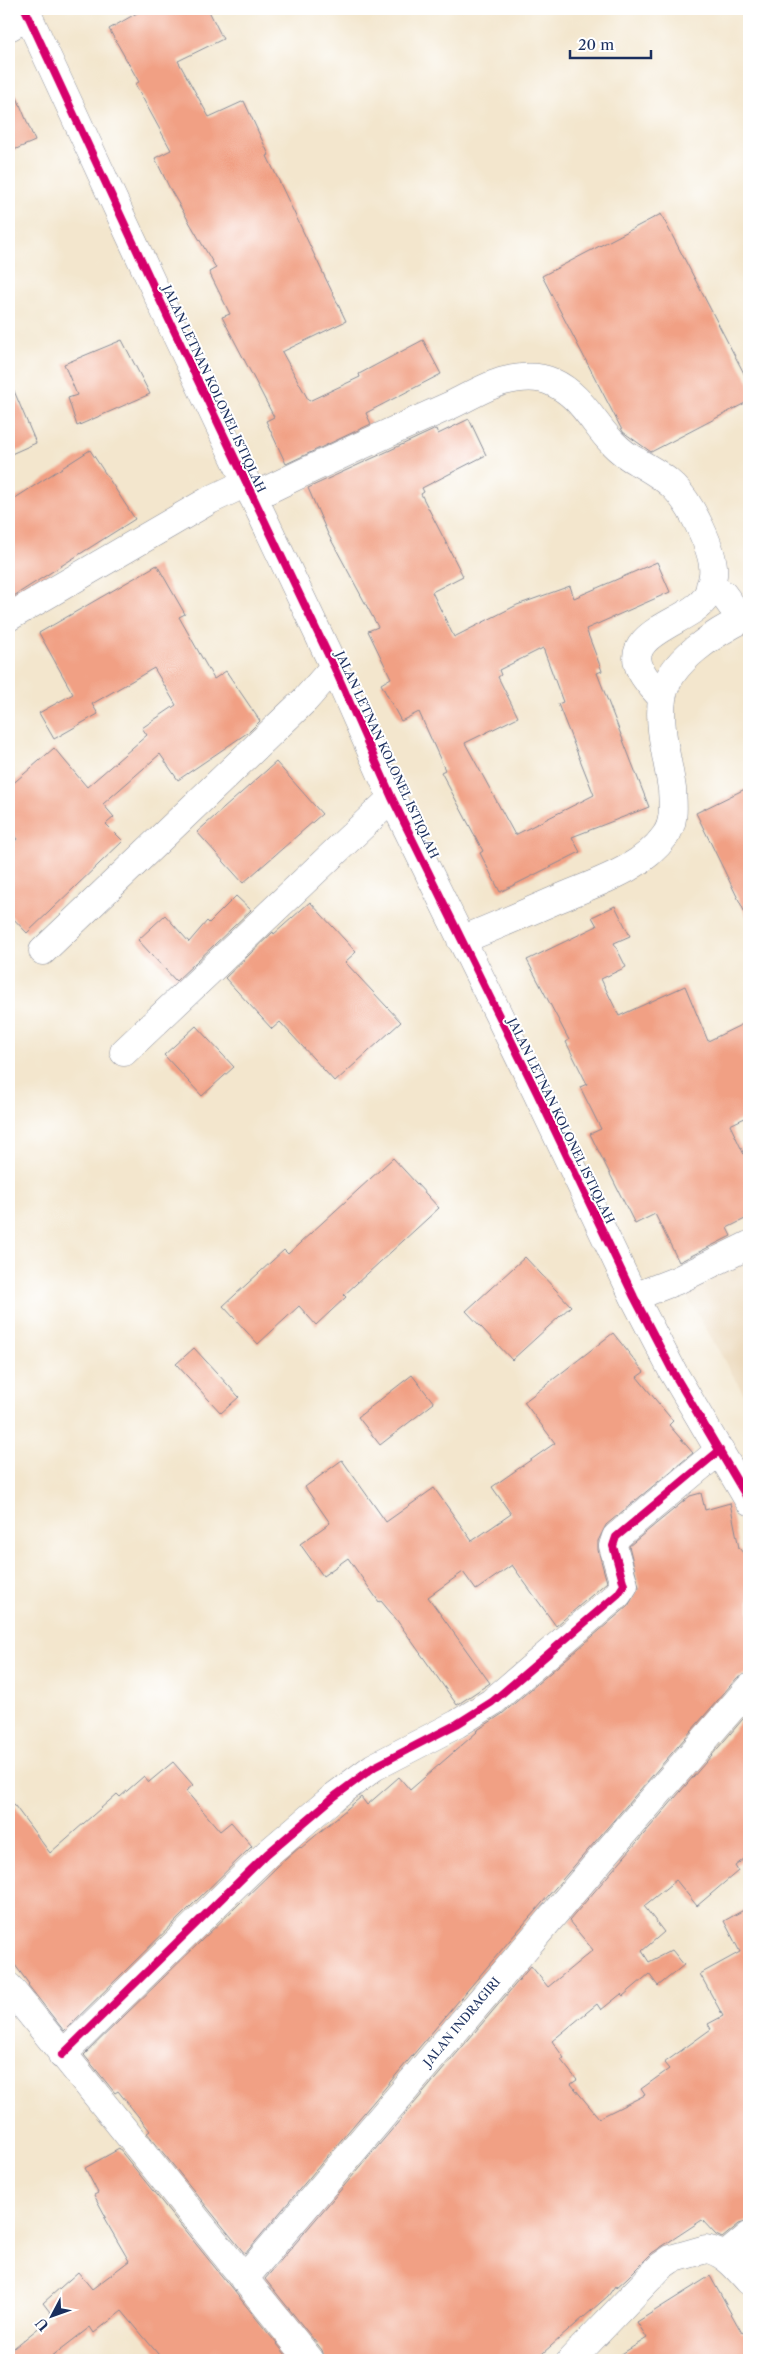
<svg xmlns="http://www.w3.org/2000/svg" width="758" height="2369" font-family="'Libre Caslon Text',serif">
<rect width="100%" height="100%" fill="#fff"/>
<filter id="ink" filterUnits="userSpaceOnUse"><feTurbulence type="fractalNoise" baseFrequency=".02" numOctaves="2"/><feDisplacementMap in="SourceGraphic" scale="10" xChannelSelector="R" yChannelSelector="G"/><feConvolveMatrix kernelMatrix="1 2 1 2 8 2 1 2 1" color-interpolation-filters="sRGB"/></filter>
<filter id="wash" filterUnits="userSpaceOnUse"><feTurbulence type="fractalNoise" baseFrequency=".0096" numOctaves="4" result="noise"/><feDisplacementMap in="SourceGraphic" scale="20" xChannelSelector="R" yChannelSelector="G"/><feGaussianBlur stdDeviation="1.12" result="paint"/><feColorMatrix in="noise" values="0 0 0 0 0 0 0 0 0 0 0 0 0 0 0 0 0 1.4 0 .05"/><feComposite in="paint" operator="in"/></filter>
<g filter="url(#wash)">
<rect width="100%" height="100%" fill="#f3e6cd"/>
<!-- built -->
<path fill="#ebd8ba" d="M749,1254v149l-69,-119z"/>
<g id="blocks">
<!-- building -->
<path fill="#f1a084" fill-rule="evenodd" d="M144,9h64l15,30 -45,22 31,56 35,-16 25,54 -2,1 79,165 -64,31 27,49 51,-24 -1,-3 64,-34 18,34 -75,39 5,11 -85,40 -20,-43 8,-4 -52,-100 8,-3 -21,-42 7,-4 -46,-79 -15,-31 16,-8 -36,-66 4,-2 -30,-53z
M9,78l26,63 -26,11z
M661,214l88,169v18l-98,51 -28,-20 -81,-156z
M122,340l28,54 -73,32 -9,-28 9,-3 -13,-31z
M9,379l27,64 -27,12z
M469,419l17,36 -64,33 2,4 -3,2 42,82 -31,16 22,45 63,-32 53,-19 4,12 83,-36 13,30 -84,37 16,42 -5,2 52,134 -77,30 8,15 -80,40 -20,-39 3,-2 -42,-79 4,-2 -26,-58 -18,9 -20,-37 10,-6 -23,-47 10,-4 -50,-93 -20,-46 128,-59 2,5zM543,648l20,54 -5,2 36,91 -79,40 -50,-92 53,-26 -20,-40 3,-2 -2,-5z
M90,450l45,69 -126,80v-97z
M157,565l28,49 -6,3 35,62 12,-8 34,50 -10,10 -72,49 -18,-26 -57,50 11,13 -8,7 17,17 -96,92 -18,-19v-66l8,-9 -8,-10v-42l45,-39 33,39 60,-52 -5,-7 34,-23 -22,-37 -62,36 6,10 -44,25 -15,-26 34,-19 -34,-61z
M276,762l46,52 -79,69 -46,-51z
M749,787v134l-53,-108z
M236,896l15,14 -75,71 -38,-41 27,-25 24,27 18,-21 2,2z
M310,902l46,50 -11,10 56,60 -66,60 -55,-60 -8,7 -47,-51 48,-46 1,2z
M615,906l15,30 -16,7 12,24 -25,12 18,37 66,-30 23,55 41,-20v95l-19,9 19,40v52l-22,11 4,8 -52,26 -24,-48 -20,10 -45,-90 11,-5 -21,-42 7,-3 -21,-42 3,-2 -42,-80 70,-34 -5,-9z
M196,1026l38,41 -32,29 -38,-41z
M393,1158l46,50 -95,87 2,2 -30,28 -17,-19 -41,38 -35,-38 61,-56 4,4z
M525,1257l46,49 -59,54 -46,-49z
M613,1333l31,39 -7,5 36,44 -4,4 24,28 -87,72 -8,16v9l9,32 -51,44 -44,-61 -36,25 -13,-18 -35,25 62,86 -33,22 -61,-86 -15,-18 -2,1 -31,-44 -25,18 -23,-32 30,-21 -25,-36 37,-27 44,62 48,-34 38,53 39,-27 -19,-27 63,-44 -31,-41z
M194,1348l45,49 -18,16 -45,-49z
M412,1375l22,28 -54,42 -22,-28z
M701,1493l4,17 25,-7 9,45 10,12v113l-12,5 -227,262 -265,314 -98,-121 3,-2 -32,-40 -3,2 -31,-38 194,-189 22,-19 1,1 60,-51 6,8 32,-28 11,13 67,-58 -1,-1 26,-17 126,-108 11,-19 -10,-41 61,-50z
M749,1712v143l-14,11 3,5 -41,35 -21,-26 -32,26 20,26 -22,19 7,11 23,-12 12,15 -26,21 -9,-12 -26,22 -2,-2 -20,16 -4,-6 -45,37 12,17 -3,2 16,20 -6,4 28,34 46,-23 -4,-6 28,-20 -5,-6 47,-34 -3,-5 15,-8 -23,-42 40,-22 -16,-31 25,-14v314l-10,3 -17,14 -6,-3 -14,-15 -50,33 -25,25 -11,10 -1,-2 -7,10 -73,64h-210l-3,-10 -57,-71 266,-313 17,21 45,-37 -24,-29z
M173,1762l20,23 -7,6 34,40 11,-9 21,24 -188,185 -36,-46 1,-1 -20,-27v-159l41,55 67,-59 3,3 24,-21 5,6z
M119,2149l115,142 56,69h-127l-41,-49 -28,22 -4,-6 -43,33h-38v-8l44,-36 -10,-13 35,-31 14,17 37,-28 -25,-43 2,-1 -12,-22 4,-2 -13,-25z
M710,2276l32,57 7,-4v31h-137l35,-22 -10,-16z"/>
</g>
</g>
<g filter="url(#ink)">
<use href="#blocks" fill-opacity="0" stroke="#878a96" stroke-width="1"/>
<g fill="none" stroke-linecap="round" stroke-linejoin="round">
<defs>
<path id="minor" d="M25,9l146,315 163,343 58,131 145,295 97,204 39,75 76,129
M9,27l20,-11
M253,497c65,-32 130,-62 196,-91 18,-8 36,-20 55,-25 16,-4 33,-6 48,1 38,17 45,58 84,79 14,8 27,15 38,26 16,16 42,65 39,88 -1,7 -4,19 -9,25 -17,22 -83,34 -63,71 5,10 14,19 21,27
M710,586l13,8 19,26
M9,617l201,-117 36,-17
M461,940c33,-13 65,-27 97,-41 36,-16 83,-29 107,-63 10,-13 8,-31 7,-47 -4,-29 -14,-60 -10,-90 5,-38 56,-68 87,-83
M43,951l262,-251 29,-33
M124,1052l268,-254
M634,1297l44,-17 71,-35
M9,1987l301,373
M62,2055l205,-201 68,-58 39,-29 83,-43 35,-22 126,-108 6,-9 -11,-39 3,-9 104,-87
M725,2256l24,-20
M244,2279l357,-420 148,-171
M571,2360l90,-94 10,-7 35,-10c19,3 31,19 43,32"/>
</defs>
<!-- minor casing -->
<use href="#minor" stroke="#878a96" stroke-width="29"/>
<!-- minor -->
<use href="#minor" stroke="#fff" stroke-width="28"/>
<defs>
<path id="cycleway" d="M25,9l146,315 163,343 58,131 145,295 97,204 39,75 76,129
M62,2055l205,-201 68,-58 39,-29 83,-43 35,-22 126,-108 6,-9 -11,-39 3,-9 104,-87"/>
</defs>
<!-- cycleway casing -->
<use href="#cycleway" stroke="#fff" stroke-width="11"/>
<!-- cycleway -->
<use href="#cycleway" stroke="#d6006c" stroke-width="8"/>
</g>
</g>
<g text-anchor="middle" stroke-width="4" stroke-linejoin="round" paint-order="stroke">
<!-- street labels -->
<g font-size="12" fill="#1b2f5e" stroke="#fff">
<text transform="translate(214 389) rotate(65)" y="4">JALAN LETNAN KOLONEL ISTIQLAH</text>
<text transform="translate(387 755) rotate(65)" y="4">JALAN LETNAN KOLONEL ISTIQLAH</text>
<text transform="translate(561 1121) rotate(64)" y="4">JALAN LETNAN KOLONEL ISTIQLAH</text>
<text transform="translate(462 2022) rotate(-50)" y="4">JALAN INDRAGIRI</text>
</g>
</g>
<!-- margin -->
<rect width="758" height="2369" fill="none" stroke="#fff" stroke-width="30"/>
<!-- north arrow -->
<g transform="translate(52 2316) rotate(229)" stroke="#ffffff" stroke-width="4" paint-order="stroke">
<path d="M0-4L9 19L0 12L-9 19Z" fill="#1b2f5e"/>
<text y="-8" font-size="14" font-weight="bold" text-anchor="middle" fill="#1b2f5e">U</text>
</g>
<!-- scale -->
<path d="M570 50v8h81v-8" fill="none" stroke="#1b2f5e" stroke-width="2.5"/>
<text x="578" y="50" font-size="15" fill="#1b2f5e" stroke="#ffffff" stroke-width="4" paint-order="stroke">20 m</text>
</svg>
